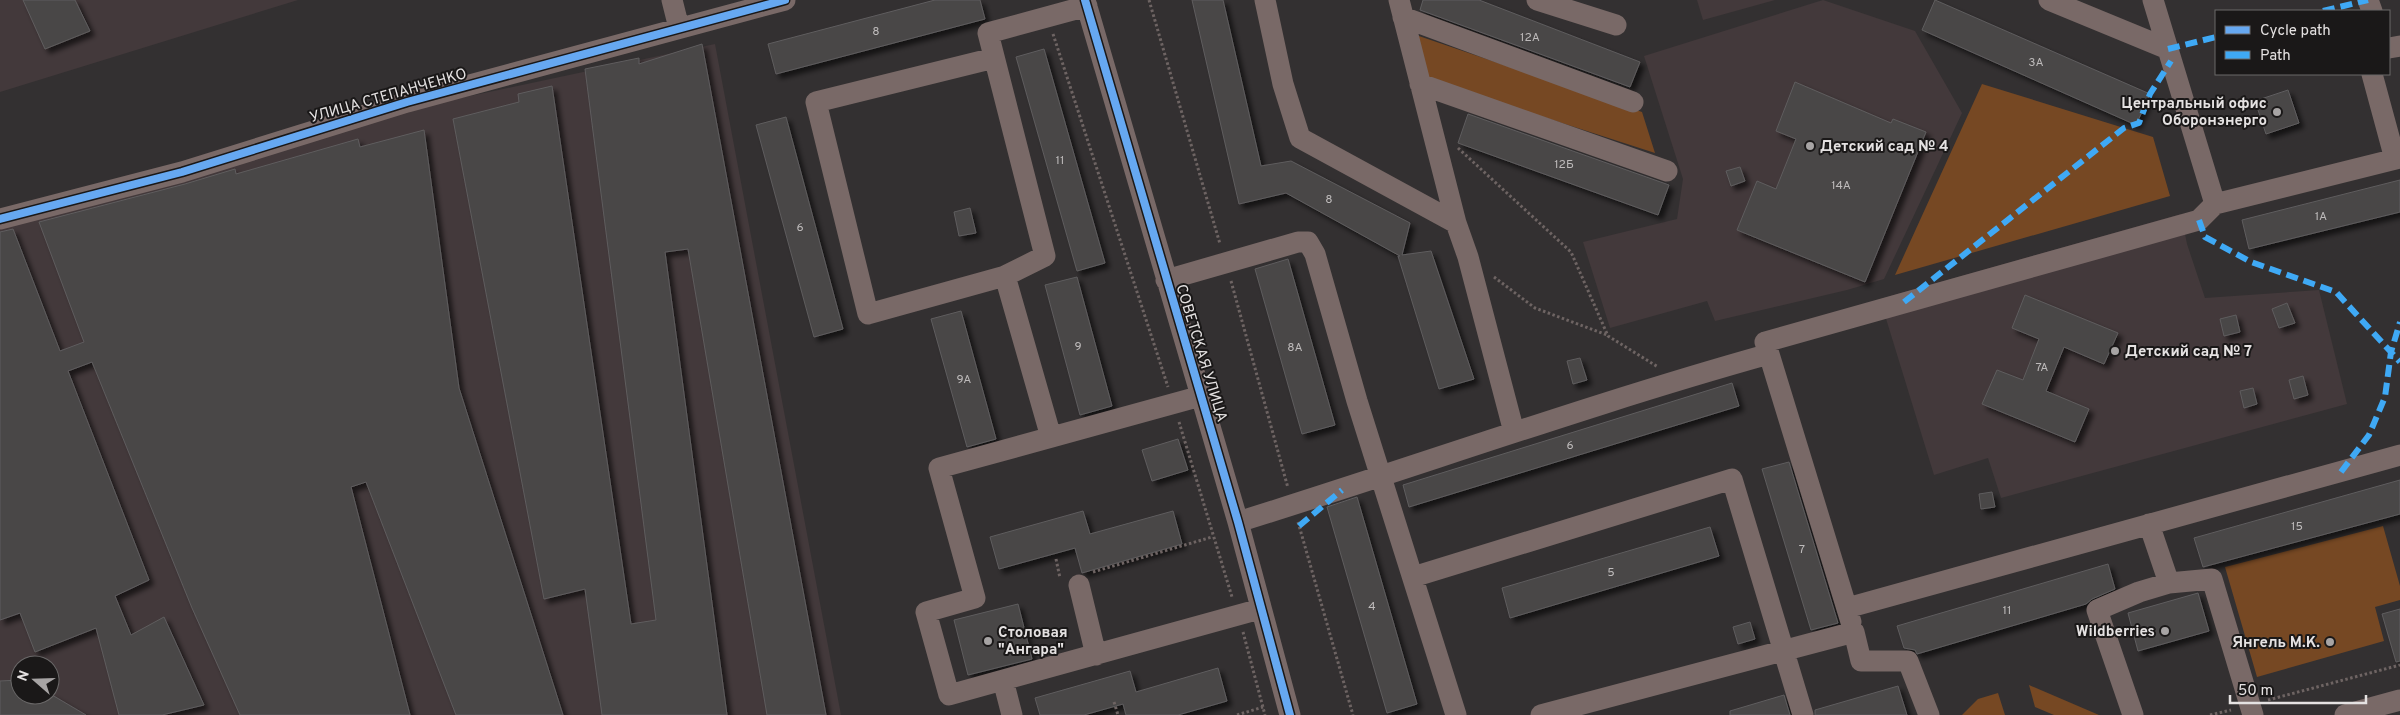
<svg xmlns="http://www.w3.org/2000/svg" width="2400" height="715" font-family="Overpass,sans-serif">
<defs>
<filter id="shadow"><feDropShadow dx="4.5" dy="4.5" stdDeviation="2.5" flood-color="#0009"/></filter>
</defs>
<rect width="100%" height="100%" fill="#333031"/>
<!-- built -->
<path fill="#43393b" fill-rule="evenodd" d="M0,0h298l-298,92z
M1697,0h78l-72,20z
M1823,0l92,31 47,82 -78,166 -37,11 -132,31 -8,-20 -97,27 -27,-86 94,-23 6,-40 -39,-123z
M715,44l126,671h-841v-491l395,-112zM20,665h30v30h-30z
M2181,214l6,30 18,54 114,-8 28,114 -346,94 -13,-40 -54,17 -54,-176z"/>
<!-- green -->
<path fill="#764823" d="M1416,35l226,77 13,41 -227,-73z
M1982,84l171,53 17,59 -275,79z
M2383,526l17,60v14l-25,7 9,34 -127,36 -32,-110z
M2029,685l70,30h-45l-19,-8z
M1998,693l7,22h-43l16,-16z"/>
<!-- building -->
<path fill="#484647" stroke="#5f5d5e" filter="url(#shadow)" d="M23,0h52l15,31 -45,18z
M935,0h45l5,19 -209,55 -8,-30z
M1192,0h31l38,166 30,-5 119,62 -8,32 29,-4 43,128 -35,10 -41,-133h2l-114,-63 -47,11z
M1423,0h56l161,62 -10,25 -210,-77z
M1935,0l215,94 -14,31 -214,-95z
M702,44l124,671h-59l-79,-466 -23,3 62,463h-125l-17,-126 -41,10 -91,-480 66,-17 -1,-8 34,-8 79,538 25,-4 -71,-551 54,-11v6z
M1044,49l61,214 -28,8 -61,-214z
M1795,82l96,41 2,-4 33,13 -61,150 -128,-52 20,-49 19,8 20,-50 -20,-8z
M2288,90l11,33 -33,11 -11,-33z
M1468,114l201,71 -11,30 -200,-72z
M786,117l57,212 -29,8 -58,-212z
M424,130l35,258 104,327h-107l-90,-233 -15,5 59,228h-170l-48,-107 -100,-246 -24,9 81,209 -34,16 16,39 33,-18 40,88 -42,10h-43l-23,-87 -61,24 -15,-39 -20,7v-388l13,-3 47,122 24,-9 -45,-120 146,-38 50,-15 1,5 122,-35 2,8z
M1740,167l5,14 -14,5 -5,-15z
M2400,180v32l-151,37 -7,-29z
M970,208l6,25 -17,3 -5,-24z
M1288,259l47,166 -33,9 -47,-165z
M1077,277l35,129 -32,9 -35,-130z
M2025,295l93,38 -14,31 -40,-17 -18,44 43,18 -14,33 -93,-38 15,-34 26,10 16,-41 -27,-11z
M2287,303l8,20 -16,5 -7,-19z
M961,311l35,128 -29,8 -36,-128z
M2236,315l4,17 -16,4 -4,-17z
M1580,358l7,22 -14,4 -6,-23z
M2303,376l5,19 -14,4 -5,-19z
M1732,383l7,23 -330,101 -6,-22z
M2253,388l4,16 -13,4 -4,-17z
M1178,439l10,31 -36,11 -10,-31z
M1789,462l49,161 -27,7 -49,-161z
M2400,480v34l-197,53 -9,-29z
M1992,492l3,15 -14,2 -2,-15z
M1357,497l60,207 -30,9 -60,-206z
M1083,511l7,23 83,-23 9,33 -100,29 -7,-25 -76,21 -9,-32z
M1710,527l9,29 -209,62 -8,-30z
M2108,564l7,25 -23,10 -6,5 -169,50 -2,-4 -11,-2 -7,-22z
M2198,593l11,38 -71,20 -10,-38z
M1018,604l14,55 -64,16 -14,-55z
M2400,609v52l-4,1 -14,-48z
M1750,622l5,17 -17,5 -5,-17z
M1218,668l9,33 -49,14h-52l-3,-11 -39,11h-44l-5,-17 95,-27 6,21z
M20,680v15h32l34,20h-86v-34z
M1898,686l9,29h-92v-5z
M1784,695l6,20h-60v-4z"/>
<g fill="none" stroke-linecap="round" stroke-linejoin="round">
<!-- path -->
<path stroke="#6e6463" stroke-width="3" stroke-dasharray="2.5 2.5" stroke-linecap="butt" d="M1149,0l71,244
M1053,34l115,353
M1458,148l113,104 37,84 50,31
M1494,277l41,31 72,27
M1231,281l57,207
M1179,422l53,175
M1298,522l55,193
M1056,559l4,19
M1093,572l119,-35
M1243,632l22,83
M2268,700l132,-35
M1114,702l4,13
M1237,715l26,-8
M2210,715l21,-5"/>
<!-- minor -->
<path stroke="#796967" stroke-width="21" d="M672,0l7,28
M1085,0l153,522 52,193
M1265,0l18,84 17,54 156,85
M1399,0l57,223 12,34 46,175
M1537,0l79,25
M2049,0l119,49
M2153,0l62,204
M2368,0l4,11
M1403,17l230,85
M2389,48l11,-2
M994,58l-178,44 52,212 137,-38
M2372,74l23,85
M1420,84l247,87
M0,219l182,-47 225,-70 378,-102
M1166,280l132,-38h10l7,12 42,147 99,314
M1769,354l82,268
M1051,437l-46,-161 40,-20 -57,-223 99,-27
M1238,522c177,-55 352,-118 531,-168l-4,-12 434,-122 16,-16 185,-46
M2149,524l20,59
M1413,577l319,-98 71,236
M1079,585l17,70
M1847,608l553,-153
M1003,680l-54,15 -23,-83 49,-14 -36,-130 262,-72
M1012,715l-9,-35 257,-71
M1541,715l313,-83 7,29h47l21,54
M2133,715l-36,-105 42,-18 30,-9 43,-4 41,136
M2345,715l55,-15"/>
<!-- quiet -->
<path stroke="#3fa9f5" stroke-width="6" stroke-dasharray="12 6" stroke-linecap="butt" d="M2323,11l45,-11
M2168,49l48,-12
M2199,220l6,17 46,25 85,30 64,70
M1904,302l220,-174 15,-5 11,-29 21,-33
M2341,472l28,-37 16,-38 6,-45 9,-30
M1299,526l43,-36"/>
<defs>
<path id="cycleway" d="M1085,0l153,522 52,193
M0,219l182,-47 225,-70 378,-102"/>
</defs>
<!-- cycleway casing -->
<use href="#cycleway" stroke="#1a1818" stroke-width="11"/>
<!-- cycleway -->
<use href="#cycleway" stroke="#66a8f1" stroke-width="8"/>
</g>
<!-- markers -->
<g fill="#a7a4a4" stroke="#1a1818" stroke-width="2">
<circle cx="2277" cy="112" r="5"/>
<circle cx="1810" cy="146" r="5"/>
<circle cx="2115" cy="351" r="5"/>
<circle cx="2165" cy="631" r="5"/>
<circle cx="988" cy="641" r="5"/>
<circle cx="2330" cy="642" r="5"/>
</g>
<g text-anchor="middle" stroke-width="4" stroke-linejoin="round" paint-order="stroke">
<!-- number labels -->
<g font-size="12" fill="#bebbbb">
<text x="876" y="35">8</text>
<text x="1530" y="41">12А</text>
<text x="2036" y="66">3А</text>
<text x="1060" y="164">11</text>
<text x="1564" y="168">12Б</text>
<text x="1841" y="189">14А</text>
<text x="1329" y="203">8</text>
<text x="2321" y="220">1А</text>
<text x="800" y="231">6</text>
<text x="1078" y="350">9</text>
<text x="1295" y="351">8А</text>
<text x="2042" y="371">7А</text>
<text x="964" y="383">9А</text>
<text x="1570" y="449">6</text>
<text x="2297" y="530">15</text>
<text x="1802" y="553">7</text>
<text x="1611" y="576">5</text>
<text x="1372" y="610">4</text>
<text x="2007" y="614">11</text>
</g>
<!-- street labels -->
<g font-size="15" fill="#e5e2e2" stroke="#1a1818">
<text transform="translate(388 95) rotate(-16)" y="5">УЛИЦА СТЕПАНЧЕНКО</text>
<text transform="translate(1202 353) rotate(73)" y="5">СОВЕТСКАЯ УЛИЦА</text>
</g>
<!-- poi labels -->
<g font-size="15" font-weight="bold" fill="#e5e2e2" stroke="#1a1818" text-anchor="end">
<text x="2267" y="108">Центральный офис<tspan x="2267" dy="17">Оборонэнерго</tspan></text>
<text x="1820" y="151" text-anchor="start">Детский сад № 4</text>
<text x="2125" y="356" text-anchor="start">Детский сад № 7</text>
<text x="2155" y="636">Wildberries</text>
<text x="998" y="637" text-anchor="start">Столовая<tspan x="998" dy="17">"Ангара"</tspan></text>
<text x="2320" y="647">Янгель М.К.</text>
</g>
</g>
<!-- legend -->
<rect x="2215" y="10" width="175" height="65" fill="#1a1818" stroke="#6b6969"/>
<rect x="2225" y="26" width="25" height="8" fill="#66a8f1" stroke="#6b6969"/>
<text x="2260" y="35" font-size="15" fill="#e5e2e2">Cycle path</text>
<rect x="2225" y="51" width="25" height="8" fill="#3fa9f5" stroke="#6b6969"/>
<text x="2260" y="60" font-size="15" fill="#e5e2e2">Path</text>
<!-- north arrow -->
<g transform="translate(35 680) rotate(290)"><circle r="24" fill="#1a1818" stroke="#6b6969"/>
<path d="M0-4L9 19L0 12L-9 19Z" fill="#a7a4a4"/>
<text y="-8" font-size="14" font-weight="bold" text-anchor="middle" fill="#e5e2e2">N</text>
</g>
<!-- scale -->
<path d="M2230 695v8h136v-8" fill="none" stroke="#e5e2e2" stroke-width="2.5"/>
<text x="2238" y="695" font-size="15" fill="#e5e2e2" stroke="#1a1818" stroke-width="4" paint-order="stroke">50 m</text>
</svg>
